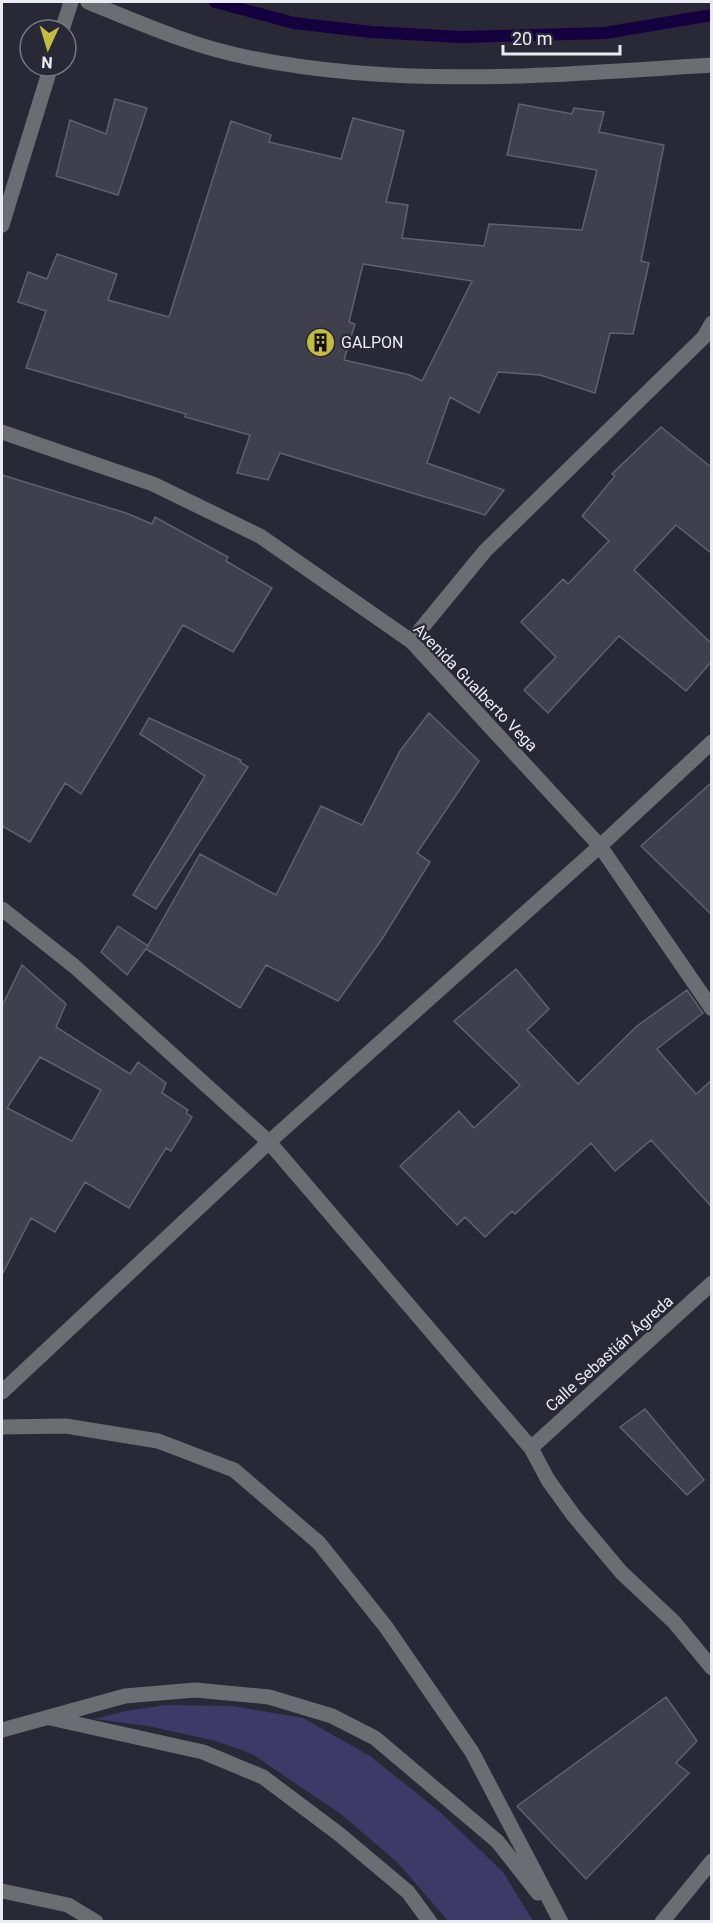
<svg xmlns="http://www.w3.org/2000/svg" width="713" height="1923" font-family="Roboto,sans-serif">
<rect width="100%" height="100%" fill="#292836"/>
<!-- green -->
<path fill="#3e3966" d="M165,1705l67,1 71,12 67,38 69,55 64,61 30,49h-85l-50,-58 -57,-49 -89,-60 -36,-13 -68,-15 -54,-7 32,-8z"/>
<g fill="none" stroke-linecap="round" stroke-linejoin="round">
<!-- stream -->
<path stroke="#14003f" stroke-width="12" d="M215,2l79,21 77,9 90,5 144,-4 107,-18"/>
</g>
<!-- building -->
<path fill="#403f4d" stroke="#61606f" stroke-width="1.5" fill-rule="evenodd" d="M115,99l32,9 -29,87 -62,-19 14,-56 36,14z
M519,104l53,10 2,-6 30,4 -5,20 65,13 -23,116 8,2 -16,71 -23,-1 -15,60 -55,-18 -42,-3 -19,41 -29,-16 -23,66 77,27 -19,25 -205,-62 -12,27 -31,-7 13,-38 -65,-18 1,-3 -160,-46 20,-57 -28,-9 10,-30 19,7 10,-25 60,20 -9,26 61,17 62,-196 40,14 -2,7 72,17 12,-41 51,13 -18,71 22,3 -6,33 82,8 5,-22 93,6 15,-60 -90,-15zM363,264l109,17 -50,100 -12,-6 -66,-15 11,-36 -6,-2z
M661,427l50,40v86l-35,-28 -42,45 77,73v19l-25,29 -67,-55 -71,77 -24,-23 32,-33 -35,-35 42,-43 5,5 41,-43 -27,-25 33,-40 -3,-2z
M2,475l124,38 26,11 3,-7 73,40 -2,4 46,27 -39,64 -50,-27 -102,169 -16,-11 -35,59 -28,-16z
M429,713l50,48 -62,92 13,9 -48,77 -44,62 -72,-36 -26,43 -94,-59 54,-95 76,41 45,-89 41,19 38,-74z
M149,718l92,42 -1,2 8,5 -92,142 -23,-14 72,-119 -65,-42z
M711,783v131l-70,-68z
M118,926l30,20 -21,29 -26,-23z
M22,965l44,39 -10,23 74,47 8,-12 28,21 -4,10 26,17 -2,3 6,4 -21,34 -5,-3 -37,60 -44,-26 -30,50 -24,-14 -29,57v-269zM40,1057l61,33 -29,51 -65,-33z
M516,969l33,40 -22,21 51,54 59,-58 50,-36 16,23 -46,36 39,45 15,-13v125l-60,-66 -36,31 -24,-28 -76,71 -3,-3 -27,26 -20,-20 -8,8 -57,-59 59,-55 15,17 46,-43 -66,-64z
M645,1409l59,71 -17,15 -67,-68z
M666,1697l31,44 -21,22 13,10 -103,106 -69,-73z"/>
<g fill="none" stroke-linecap="round" stroke-linejoin="round">
<!-- minor -->
<path stroke="#6c6c73" stroke-width="15" d="M62,30l9,-28
M2,225l49,-159
M2,432l151,52 107,52 151,105 189,205 112,163
M411,641l74,-90 219,-214 8,-14
M2,909l72,57 195,176 262,306 17,32 26,36 47,56 53,50 38,46
M2,1392l267,-250 331,-296 112,-104
M2,1427l64,-1 92,15 76,29 85,73 67,84 86,125 89,170
M531,1448l181,-165
M50,1718l153,34 60,25 76,57 69,58 22,30
M2,1730l123,-34 70,-6 74,7 63,19 43,22 122,103 41,52
M2,1891l66,14 28,17
M662,1922l50,-61"/>
<!-- tertiary -->
<path stroke="#6c6c73" stroke-width="15" d="M88,2c52,21 103,44 158,55 153,32 311,18 466,8"/>
</g>
<!-- icons -->
<defs>
<symbol id="building-disc" viewBox="-11 -11 22 22"><circle r="9.5" fill="#c2bd3f" stroke="#292836"/><path d="M-4-6H4V6H1V3H-1V6H-4ZM-2.5-4.3h1.7v1.8h-1.7ZM.8-4.3h1.7v1.8H.8ZM-2.5-1h1.7V.8h-1.7ZM.8-1h1.7V.8H.8Z" fill="#111"/></symbol>
</defs>
<g fill-rule="evenodd">
<use href="#building-disc" x="304" y="326" width="33" height="33"/>
</g>
<g text-anchor="middle" stroke-width="4.5" stroke-linejoin="round" paint-order="stroke">
<!-- poi labels -->
<g font-size="16" fill="#ebebf4" stroke="#292836" text-anchor="start">
<text x="341" y="348">GALPON</text>
</g>
<!-- street labels -->
<g font-size="16" fill="#ebebf4" stroke="#292836">
<text transform="translate(476 687) rotate(46)" y="6">Avenida Gualberto Vega</text>
<text transform="translate(609 1353) rotate(-42)" y="6">Calle Sebastián Ágreda</text>
</g>
</g>
<!-- border -->
<rect width="713" height="1923" fill="none" stroke="#ebebf4" stroke-width="6"/>
<!-- north arrow -->
<g transform="translate(48 48) rotate(184)"><circle r="28" fill="#292836" stroke="#777682" stroke-width="1.5"/>
<path d="M0-4.5L10 22L0 15L-10 22Z" fill="#c2bd3f"/>
<text y="-9" font-size="16" font-weight="bold" text-anchor="middle" fill="#ebebf4">N</text>
</g>
<!-- scale -->
<path d="M503 45v9h117v-9" fill="none" stroke="#ebebf4" stroke-width="3"/>
<text x="512" y="45" font-size="18" fill="#ebebf4" stroke="#292836" stroke-width="4.5" paint-order="stroke">20 m</text>
</svg>
